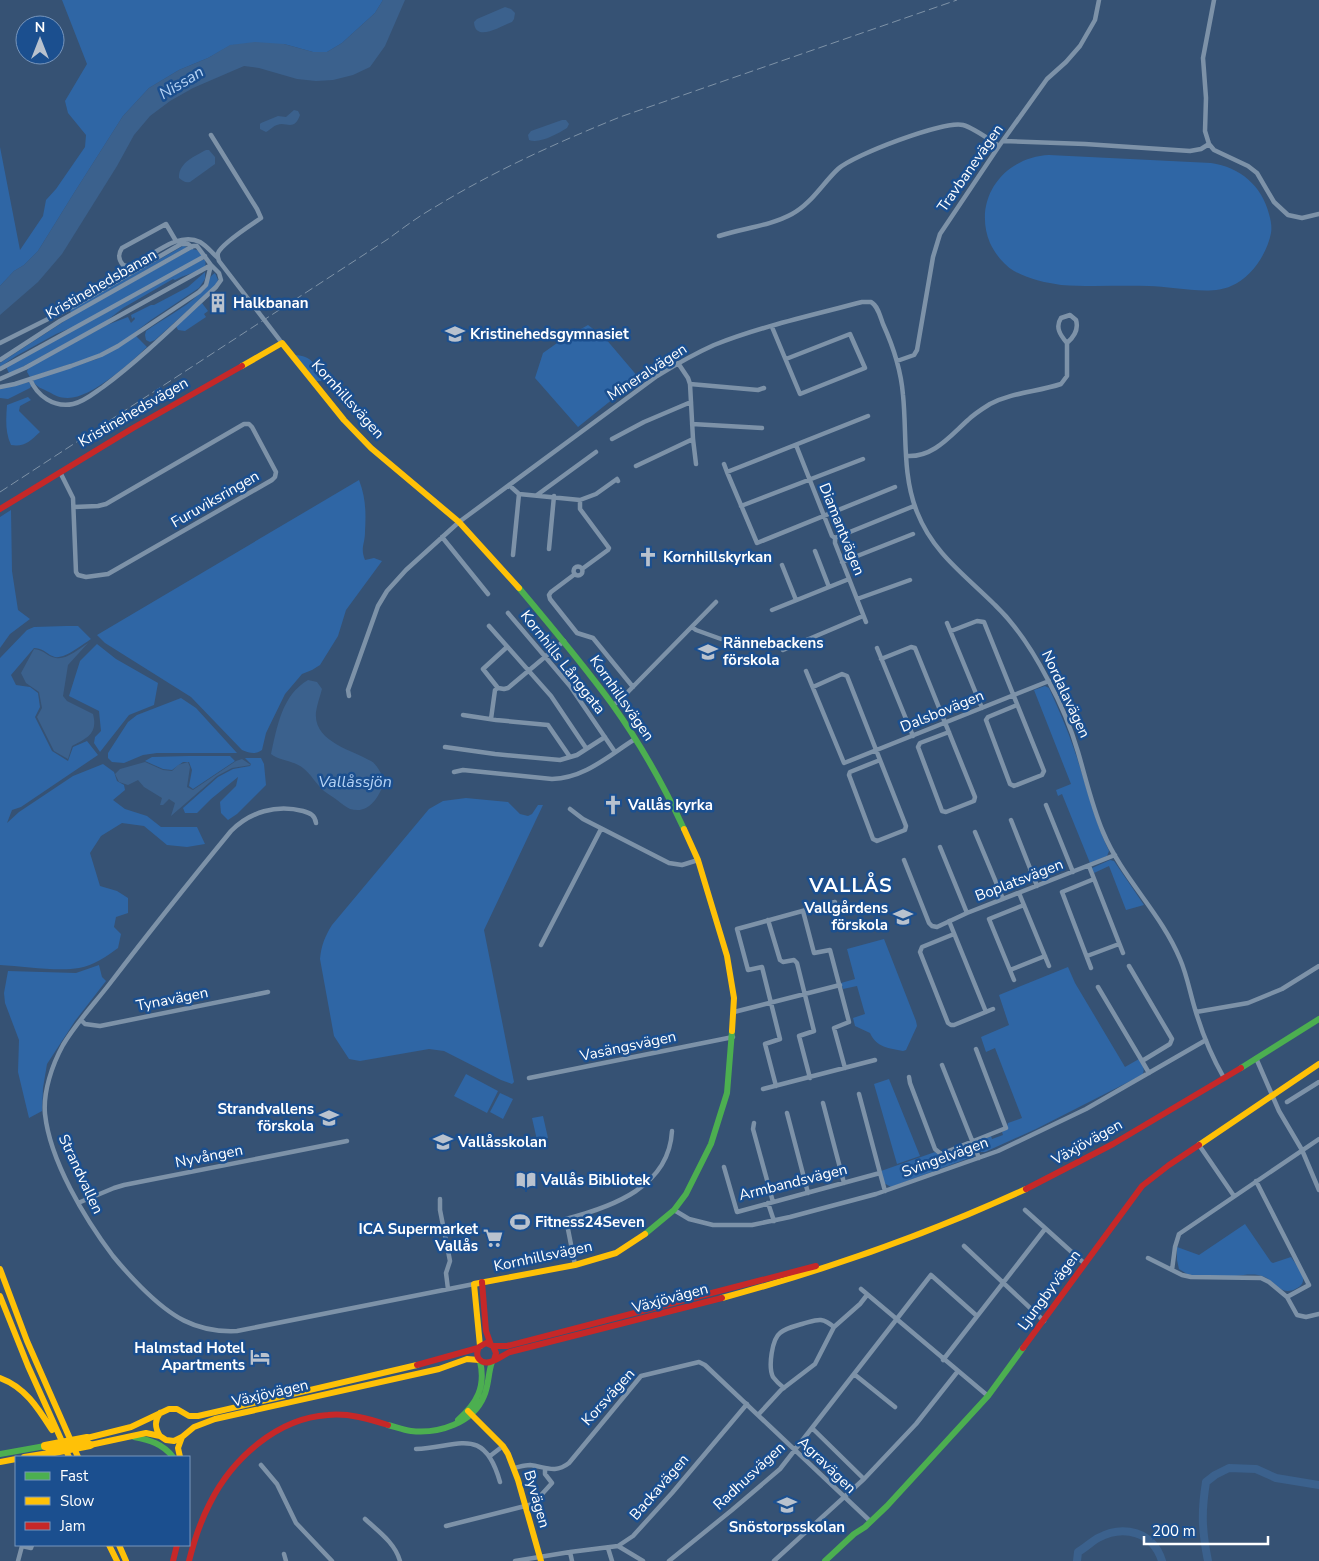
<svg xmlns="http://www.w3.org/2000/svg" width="1319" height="1561" font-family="'Nunito Sans',sans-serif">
<rect width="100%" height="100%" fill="#365274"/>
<!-- green -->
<path fill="#2f66a5" d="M62,0h321l-8,13 -33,30 -15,9h-14l-29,-8 -53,1 -23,13 -29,12 -30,18 -26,28 -49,77 -36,58 -14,14 -10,6 -14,15v-139l20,103 23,-34 3,-16 10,-11 29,-42 1,-12 -18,-22 -3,-12 22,-37z
M1049,155l162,8c29,4 51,23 58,51 2,7 3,13 2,19 -4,21 -20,45 -40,53 -20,10 -60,0 -82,0 -29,-1 -59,1 -88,-1 -15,-2 -33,-6 -47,-14 -10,-6 -19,-17 -24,-28 -18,-44 14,-86 59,-88z
M183,246l4,1 -116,66 -1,-3z
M192,249l5,1 5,5 -1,2 -126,69 -19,8 -40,22 -16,11v-4l77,-50z
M202,260h3c1,4 1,5 -2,8 -4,3 -21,8 -28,12l-2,-1 -50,29 -18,14 -94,51h-2l-2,-4v-2z
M205,272v7l-6,9 -48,32 -26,20 -30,16 -65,21 -3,-5 1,-4 79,-43 21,-8 3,6 4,-4 -1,-2 -2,2 -1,-4 20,-10h3l34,-18z
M215,273l3,7 -3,6 -60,54 -5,2 -4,-2 -1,-5 1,-4c15,-11 40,-24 52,-36 7,-6 10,-18 17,-22z
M202,303l6,8 -4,3 2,3 -21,14 -7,-1 -2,-4z
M588,325l17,13 34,40 -61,49 -43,-49 8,-25 17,-12z
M136,336l11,11c-16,15 -56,52 -80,51 -7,0 -13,-3 -18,-6 -6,-3 -13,-5 -16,-11l2,-2 62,-20z
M295,355c17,1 18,8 27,21v5h-7z
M29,382l2,4 -1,2 -22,11 -8,-1v-9z
M28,397l3,3 -11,6 -1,5 21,21c-10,9 -15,15 -29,13 -6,-13 -5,-26 -4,-40z
M359,480c7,18 7,33 6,52 0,12 -5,16 0,28l9,-2 8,3 -36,49 -8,26 -18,29 -8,5 -10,4 -17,20 -19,39 -4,17c-7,5 -12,3 -20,0l-51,-53 -86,-54 -8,-8z
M11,510l1,61 6,39 12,9 -20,15 -10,14v-131z
M66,626h12l13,13c-8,5 -26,20 -36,18 -8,-2 -9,-8 -21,-9l-23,27 5,10 14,2 8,6 2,14 -5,10 17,34 16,10 5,-14 14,-6 11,14 -77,52 -9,3 -5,13 12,-11 54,-36 30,-12 11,8 3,9 7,4 1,5 -12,10 12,9 22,7 14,11h36l8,17 -18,3 -20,-2 -23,-19 -22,-3 -21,13 -11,17 10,33 17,5 11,7v15l-12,4 -2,10 7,7 -3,14c-12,9 -24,17 -39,20 -21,4 -56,-2 -79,-3v-307l27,-28 7,-3z
M97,644l19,15 42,24 -4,22 -25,10 -29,37 -6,-9 1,-6 6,-6 -2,-20 -30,-15 11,-35z
M1045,686l4,2c9,20 18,40 25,61 12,34 19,69 35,102l-2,5 -17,7 -28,-69 -4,2 -2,-6 15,-6 -37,-94z
M181,698l15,10 41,45h-80l-14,2 -19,8 -12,-1 -4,-4v-5l20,-31 9,-7z
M188,756h42l5,5 -42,28 -4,-3 3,-16 -3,-8h-6l-11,8 -9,-1 -18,-8 7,-4z
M245,758h16l3,6 2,21 -29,29 -9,6 -7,-7 -1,-11 16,-16 2,-9 -27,22 -14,14h-12l-2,-5 35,-31 15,-8 17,-3 1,-2z
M466,798l42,4 12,12 8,2 4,-2 6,-9h5l-59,125 30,152 -2,2 -11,-4 -57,-29 -15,-2 -69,12 -11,-2 -15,-23 -14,-77c1,-13 5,-23 12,-34l97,-116 14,-8z
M1110,860l4,1 30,44 -18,5 -17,-44 -15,7 -2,-5z
M884,939l32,82 1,5 -11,24 -3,1c-14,-3 -26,-3 -33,-18l-15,-7 -2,-8 12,-4 -8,-28 -14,3 -2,-6 14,-4 -8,-30z
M99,965l3,12 4,4 -31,40 -28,43 -4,24 -1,23 -13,7 -11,-46 1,-32 -14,-37 -1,-10 4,-22 68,2z
M1068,967l7,16 50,84 14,-8c3,6 7,10 3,16l-106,54 -51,23h-4l-4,-5 2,-6 12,-5 1,3 11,-4 -1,-3 4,-2 2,-7 14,-5 -27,-70 -9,4 -5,-15 28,-12 -10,-30z
M466,1074l32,17 -11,22 -33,-17z
M889,1079l31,77 -23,8 -23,-80z
M500,1093l13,6 -10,20 -13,-7z
M543,1116l5,22 -11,2 -5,-22z
M969,1145l4,2 2,6 -3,4 -81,30 -7,-4 -3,-12 54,-19 4,3 6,-1 1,3 11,-4 -1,-3z
M1245,1224l26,38 2,1 18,-6c5,8 19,22 8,30 -20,13 -22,-9 -41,-12 -7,-1 -15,0 -23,1 -13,0 -26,0 -39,0l-9,-2 -8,-5 -2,-9v-13l22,8z"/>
<!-- water -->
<path fill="#3b618d" d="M383,0h22l-20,46 -15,21 -17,8 -20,5 -17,1 -19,-2 -38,-11 -15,-2 -51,22 -23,13 -20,15 -16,19 -17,31 -55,88 -24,28 -38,33v-29l14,-15 10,-6 14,-14 36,-58 49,-77 26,-28 30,-18 29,-12 22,-13 25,-3 29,2 29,8h14l15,-9 33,-30z
M505,7l6,2 4,4 -1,6 -2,3c-11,4 -37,21 -38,0l3,-3z
M294,110l4,1 2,4c-6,17 -14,6 -23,10 -4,1 -7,5 -11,7l-6,-3v-5l1,-1 17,-7 8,1z
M562,120h4l3,4 -2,4c-10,6 -27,16 -38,12l-1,-5 3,-4z
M206,150h3l6,7v7l-25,18c-5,1 -7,-1 -11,-4 -1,-15 16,-22 27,-28z
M88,643l-20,22 -5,31 4,5 26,13c5,19 -5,24 -21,32l-4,13 -14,-8 -17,-34 5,-9 -3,-16 -13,-9 -5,-10 13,-24c11,1 13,8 22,9 10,2 23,-9 32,-15z
M308,680l9,2 5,7c-2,8 -5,15 -6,23 -3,30 37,38 55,49 6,3 10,13 14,19 -5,15 -15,35 -35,29 -4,-2 -9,-6 -13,-9 -4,-3 -9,-6 -13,-9 -8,-7 -13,-17 -21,-23 -10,-8 -24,-7 -32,-14 6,-27 11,-59 37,-74z
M242,759l9,6 -19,3 -15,8 -46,40 4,-13 -6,-4 -6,6h-3l2,-7 -18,-11 -6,-7 -10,5 -9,-3 -4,-8 5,-5 25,-7 18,8 9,1 6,-6 10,-3 2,5 -3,20 6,3 43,-29z"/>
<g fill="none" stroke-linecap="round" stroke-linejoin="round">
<!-- river -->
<path stroke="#3b618d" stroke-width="8" d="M1077,1561l1,-9c7,-4 13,-10 20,-14 26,-14 55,-6 64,23
M1208,1561c-6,-30 -7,-48 -2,-79l9,-7 14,-7 27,1 20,9 43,7"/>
<!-- street -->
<path stroke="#7d92a8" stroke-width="4.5" d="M1214,0l-11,58 3,40 -1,33 4,13 5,6 34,16 9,7 17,29 14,13 14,3 17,-4
M211,135l46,74 4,9c-10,7 -39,25 -43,35 -1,3 0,4 1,8l63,82
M1003,141l82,3 105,7 11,-2 8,-5
M719,236c24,-8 51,-10 73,-22 19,-10 31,-31 46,-45 15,-14 107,-49 125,-44 11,3 27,15 36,21
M176,241l-10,-17 -44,24c-4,6 -4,11 1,17l6,2c21,-8 48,-37 71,-25 7,4 12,11 18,16
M772,327l28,67 65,-26 -15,-34 -64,25
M0,343l74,-37 107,-62h7l4,3
M0,360l60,-39 133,-75h4l14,19 -186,103 -25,11
M897,361l17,-6 3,-5 16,-93 7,-23 59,-88 48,-67 19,-17 14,-16 15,-26 4,-20
M678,363l10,15 2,6 3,55 3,25
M0,369l205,-113
M690,384l68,6 6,-2
M0,387l15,-3 56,-18 30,-11 17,-9 81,-54 7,-7 5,-20 8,8 2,7 -5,7c-37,34 -73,70 -113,100 -9,6 -19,15 -30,17 -19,4 -36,-8 -43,-25
M692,424l70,4
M612,439l32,-17 47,-20
M796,445l36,91 3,2v5l31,79
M906,456c27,2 44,-20 62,-36 6,-6 14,-11 22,-16 23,-12 47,-12 71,-20l6,-8v-33c7,-6 12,-13 9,-23l-6,-5 -9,3c-6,9 -1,17 6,25
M724,464l3,8 141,-56
M636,466l57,-27
M60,472l13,26 3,74 2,3 8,2 22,-3 164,-94 3,-3 1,-5 -24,-45 -3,-3h-5l-138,80 -8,2 -24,1
M727,472l30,71 138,-56
M509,485l10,9 61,6 16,-6 21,-15 1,2
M537,495l59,-43
M580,500v9l29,39 -1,2 -26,19
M741,506l122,-47
M442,537l46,57
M835,538l79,-32
M549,549l5,-53
M815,551l14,36
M513,555l6,-61
M842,562l71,-28
M782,565l14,35
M573.5 571a4.5 4.5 0 1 1 9 0a4.5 4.5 0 1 1-9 0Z
M575,574l-24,18 -2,3 1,4 27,34 16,5 40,49
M857,599l53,-19
M772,610l77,-31
M508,613l62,73 45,66
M947,623l35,85
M489,626l62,70 35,52
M692,627l4,3 25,9
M951,631l26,-10 7,1 60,149 -2,4 -28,11 -4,-2 -24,-64 2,-3 29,-12
M877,648l36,88
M783,650l80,-34
M881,659l30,-12 4,1 60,149 -1,4 -28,11 -4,-1 -24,-64 2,-4 29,-11
M806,671l38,92 205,-82
M813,687l29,-13 5,2 59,150 -1,4 -28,11 -4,-2 -24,-64 1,-3 30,-12
M498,688l-15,-19 24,-22
M349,696l-1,-6 30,-84 9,-15 19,-21 53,-48 198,-146c18,-11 37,-22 57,-31 48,-19 99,-30 148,-43h9c7,4 9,14 12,22 10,22 18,46 20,71 4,39 -1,80 14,117 16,41 48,63 78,93 22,21 39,48 53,75 12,22 23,48 30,72 8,27 14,54 25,80 19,46 58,81 77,127 7,16 10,34 15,50 7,24 17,48 29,69
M613,705l6,-4 97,-99
M463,715l33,5 52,5 22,32
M491,719l4,-29 3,-2 6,1 4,-1 56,-47
M445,747l50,7 65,6 17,-5 28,-18
M454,772l9,-2 89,9c33,-1 56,-23 83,-40
M1046,805l27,67
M570,809l13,10 86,44 13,2 16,-5
M1011,820l26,66
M316,823c-1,-8 -6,-10 -13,-12 -27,-7 -53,1 -72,20 -41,50 -81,100 -120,151 -16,21 -35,41 -48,63 -11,20 -20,47 -18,69 5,47 40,105 68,142 9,11 18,21 28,31 29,29 54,46 96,44l237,-47
M975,832l28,67
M940,847l27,66
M904,860l25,63 3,3 5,1 30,-14 148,-58
M1089,866l34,87
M1019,893l30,73
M803,911l11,42 16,-3 19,72 -15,6 11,40
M768,920l12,40 3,2 11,-2 3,3 17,68 -15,5 11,42
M949,921l37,91
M954,934l-32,13 -2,5 28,71 3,2h3l39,-16
M541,945l60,-116
M1087,956l32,-12
M1129,966l43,73 -2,5 -28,17 7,12
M1091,968l-29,-76 32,-13
M1010,970l35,-14
M1014,980l-25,-61 35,-14
M1098,987l44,74
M734,1012l106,-27
M1196,1012l52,-9 34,-14 37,-23
M81,1020l4,4 15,2 168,-34
M1256,1058l23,53 23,39 17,40
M942,1065l37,93
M909,1077l1,6 25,66 6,5 65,-26 -30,-79
M529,1078l204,-41
M776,1086l-11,-42 15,-5 -18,-72 -14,3 -11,-41 98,-27
M763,1089l112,-29
M859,1094l21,79
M1287,1102l32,-20
M823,1103l21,80
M787,1113l21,80
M754,1123l-1,6 20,73
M1199,1145l35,51
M724,1167l13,45 143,-39 5,18
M1256,1181l53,104 -22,12
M440,1199v11l10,51 -4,12 2,16
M78,1203l36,-15 10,-3 223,-44
M768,1203l6,18
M674,1210l15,9 24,6h39l38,-8 86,-23 122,-43 88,-42 120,-69
M1025,1210l60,54
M964,1246l80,75
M1148,1258l34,17 9,2 70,1 8,4 18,15 10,18 9,2 13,-3
M575,1265l-9,-46c46,-12 103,-32 106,-88
M1172,1270l3,-23 4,-13 140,-95
M861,1289l127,107
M943,1360l102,-131
M854,1374l41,33
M784,1388c-4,-3 -8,-7 -11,-11 -5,-10 -1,-38 7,-44 6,-5 15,-7 22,-9 15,-4 19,-8 32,3
M758,1415l23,-25 34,-26 19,-37 26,-23 7,-9
M812,1428l52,51
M416,1449c43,-2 68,-24 84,33
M490,1456l13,-10
M261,1465l16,19 19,39 36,38
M514,1468c5,-1 11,-3 16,-3 16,2 25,9 39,-2l72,-87 58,-14 6,3 165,156
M365,1519c14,13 30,24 35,42
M446,1526l87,-22 19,-21 -7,-9v-6
M618,1546l25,15
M608,1548l4,13
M570,1552l2,9
M284,1554l2,7
M18,1561l4,-15 9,2 1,-3
M515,1561l55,-9 48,-6 15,-10 39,-43 75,-89
M669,1561l63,-51 48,-41 151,-194 46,41
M774,1561l90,-82 52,-55 42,-53"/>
<!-- fast -->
<path stroke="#4caf50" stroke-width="6" d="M519,588c32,38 64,76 93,116 28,39 52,82 72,125
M1241,1068l78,-49
M645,1234l29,-24 12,-16 25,-50 16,-51 5,-62
M458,1420c19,-17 28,-33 22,-59
M388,1425c8,2 15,5 23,6 28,3 62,-8 73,-35 5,-11 4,-23 8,-34
M134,1437c16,3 29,7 39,20
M0,1454l45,-8
M825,1561l29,-27 11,-7 22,-21 101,-110 35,-48"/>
<!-- slow -->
<path stroke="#ffc107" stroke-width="6" d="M242,366l40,-23 62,77 27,28 88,74 60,66
M684,829l14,31 29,96 7,42 -2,33
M1199,1145l120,-81
M0,1269l27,72 51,116
M0,1296l28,70 41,91
M722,1298c104,-28 206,-64 304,-109
M480,1346l-6,-62 101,-19 41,-12 29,-19
M0,1378c25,9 38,30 52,52
M468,1411l35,35 5,8 10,26 23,81
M160,1413c-6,8 -5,15 0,23
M87,1438l44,-11 38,-18h8l12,7h9l219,-51
M90,1445l56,-12 14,3 6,4 8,1 8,-4 12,-10 21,-8 224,-50 28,-10 12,1
M24,1457l25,-4
M180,1457l-2,-9 4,-11
M0,1462l16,-3
M109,1545l8,16
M119,1545l7,16"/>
<!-- jam -->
<path stroke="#c62828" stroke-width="6" d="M0,509l133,-81 109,-62
M1026,1189l87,-45 128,-76
M482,1282l4,49 5,14
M493,1346h14l309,-80
M1023,1348l119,-162 27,-21 30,-20
M494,1360l2,-7 -3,-7 -7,-3 -7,4c-2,4 -3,8 0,12 8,10 23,-4 31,-7l212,-54
M417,1365l61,-17
M173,1561l4,-16
M189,1561c5,-20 11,-39 21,-58 22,-44 67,-85 118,-88 21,-2 41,4 60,10"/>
<!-- rail -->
<path stroke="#7e92a7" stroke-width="1" stroke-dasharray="9 4" stroke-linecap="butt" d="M0,492l388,-253c15,-11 31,-23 47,-32 59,-36 121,-64 185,-90l337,-117"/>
<!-- slow-bridge -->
<path stroke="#ffc107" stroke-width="8" d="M45,1446l42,-8
M49,1453l41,-8"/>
</g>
<!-- icons -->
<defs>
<symbol id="building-bare" viewBox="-9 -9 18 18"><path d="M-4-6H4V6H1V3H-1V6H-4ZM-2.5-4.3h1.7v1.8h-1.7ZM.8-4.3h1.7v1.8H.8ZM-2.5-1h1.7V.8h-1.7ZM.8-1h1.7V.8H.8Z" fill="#b9c2ce" stroke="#1b4f8f" stroke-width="2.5" paint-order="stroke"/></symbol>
<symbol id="school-bare" viewBox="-9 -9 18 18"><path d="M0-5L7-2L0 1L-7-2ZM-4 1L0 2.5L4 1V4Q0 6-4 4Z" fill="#b9c2ce" stroke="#1b4f8f" stroke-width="2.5" paint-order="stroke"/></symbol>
<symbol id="church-bare" viewBox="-9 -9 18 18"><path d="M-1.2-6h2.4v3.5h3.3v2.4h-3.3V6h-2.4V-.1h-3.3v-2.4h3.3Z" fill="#b9c2ce" stroke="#1b4f8f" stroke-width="2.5" paint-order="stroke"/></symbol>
<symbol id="library-bare" viewBox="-9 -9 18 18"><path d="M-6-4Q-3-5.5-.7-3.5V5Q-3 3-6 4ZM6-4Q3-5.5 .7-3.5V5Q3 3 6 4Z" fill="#b9c2ce" stroke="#1b4f8f" stroke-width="2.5" paint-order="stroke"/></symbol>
<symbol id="stadium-bare" viewBox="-9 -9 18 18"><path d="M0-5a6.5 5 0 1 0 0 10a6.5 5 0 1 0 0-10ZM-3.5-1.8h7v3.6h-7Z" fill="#b9c2ce" stroke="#1b4f8f" stroke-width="2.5" paint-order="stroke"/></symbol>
<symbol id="supermarket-bare" viewBox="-9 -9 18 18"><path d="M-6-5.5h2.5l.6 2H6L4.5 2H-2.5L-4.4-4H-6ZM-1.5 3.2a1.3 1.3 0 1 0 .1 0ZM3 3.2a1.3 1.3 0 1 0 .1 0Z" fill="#b9c2ce" stroke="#1b4f8f" stroke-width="2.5" paint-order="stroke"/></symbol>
<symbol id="hotel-bare" viewBox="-9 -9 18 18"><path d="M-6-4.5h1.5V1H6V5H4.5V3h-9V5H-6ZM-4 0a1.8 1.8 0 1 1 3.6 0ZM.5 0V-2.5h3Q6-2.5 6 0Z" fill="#b9c2ce" stroke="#1b4f8f" stroke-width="2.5" paint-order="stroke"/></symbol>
</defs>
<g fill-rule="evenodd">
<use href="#building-bare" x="204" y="289" width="28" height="28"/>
<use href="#school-bare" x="441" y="320" width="28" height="28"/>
<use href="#church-bare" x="634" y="543" width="28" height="28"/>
<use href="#school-bare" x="694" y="638" width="28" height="28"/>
<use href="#church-bare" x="599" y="791" width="28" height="28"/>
<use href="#school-bare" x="889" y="903" width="28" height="28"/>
<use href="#school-bare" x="315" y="1104" width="28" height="28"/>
<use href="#school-bare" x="429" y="1128" width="28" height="28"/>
<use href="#library-bare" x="512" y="1166" width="28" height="28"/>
<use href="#stadium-bare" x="506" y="1208" width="28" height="28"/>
<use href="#supermarket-bare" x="479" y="1224" width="28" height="28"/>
<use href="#hotel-bare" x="246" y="1343" width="28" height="28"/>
<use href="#school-bare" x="773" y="1491" width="28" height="28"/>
</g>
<g text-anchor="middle" stroke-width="5" stroke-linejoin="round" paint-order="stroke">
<!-- street labels -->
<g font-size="15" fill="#fff" stroke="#1b4f8f">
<text transform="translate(970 168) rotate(-55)" y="5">Travbanevägen</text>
<text transform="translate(101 284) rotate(-30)" y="5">Kristinehedsbanan</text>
<text transform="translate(647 372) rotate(-33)" y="5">Mineralvägen</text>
<text transform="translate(348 399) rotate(48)" y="5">Kornhillsvägen</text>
<text transform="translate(133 412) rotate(-30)" y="5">Kristinehedsvägen</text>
<text transform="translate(215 499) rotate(-30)" y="5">Furuviksringen</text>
<text transform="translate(842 529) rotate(68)" y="5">Diamantvägen</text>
<text transform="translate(563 662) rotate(52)" y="5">Kornhills Långgata</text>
<text transform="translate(1066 694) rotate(65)" y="5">Nordalavägen</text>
<text transform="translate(622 698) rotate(55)" y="5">Kornhillsvägen</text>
<text transform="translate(942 711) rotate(-22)" y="5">Dalsbovägen</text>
<text transform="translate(1019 880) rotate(-21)" y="5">Boplatsvägen</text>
<text transform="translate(172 999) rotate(-11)" y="5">Tynavägen</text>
<text transform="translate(628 1046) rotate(-12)" y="5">Vasängsvägen</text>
<text transform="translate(1087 1142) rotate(-29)" y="5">Växjövägen</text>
<text transform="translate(209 1156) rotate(-11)" y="5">Nyvången</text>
<text transform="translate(945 1157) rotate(-20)" y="5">Svingelvägen</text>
<text transform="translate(81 1174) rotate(65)" y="5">Strandvallen</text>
<text transform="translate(793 1182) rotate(-14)" y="5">Armbandsvägen</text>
<text transform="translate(543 1256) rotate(-12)" y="5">Kornhillsvägen</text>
<text transform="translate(1049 1290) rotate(-54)" y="5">Ljungbyvägen</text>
<text transform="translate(670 1298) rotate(-15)" y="5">Växjövägen</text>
<text transform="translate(270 1393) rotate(-13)" y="5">Växjövägen</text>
<text transform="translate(608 1397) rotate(-48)" y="5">Korsvägen</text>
<text transform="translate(827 1465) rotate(44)" y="5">Agravägen</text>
<text transform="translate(749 1476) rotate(-43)" y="5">Radhusvägen</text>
<text transform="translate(659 1487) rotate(-49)" y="5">Backavägen</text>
<text transform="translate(537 1499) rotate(74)" y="5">Byvägen</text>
</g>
<!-- poi labels -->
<g font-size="15" font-weight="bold" fill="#fff" stroke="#1b4f8f" text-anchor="start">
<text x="233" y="308">Halkbanan</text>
<text x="470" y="339">Kristinehedsgymnasiet</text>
<text x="663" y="562">Kornhillskyrkan</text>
<text x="723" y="648">Rännebackens<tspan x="723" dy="17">förskola</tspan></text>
<text x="628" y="810">Vallås kyrka</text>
<text x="888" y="913" text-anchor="end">Vallgårdens<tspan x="888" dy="17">förskola</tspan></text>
<text x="314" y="1114" text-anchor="end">Strandvallens<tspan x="314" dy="17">förskola</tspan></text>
<text x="458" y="1147">Vallåsskolan</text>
<text x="541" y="1185">Vallås Bibliotek</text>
<text x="535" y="1227">Fitness24Seven</text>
<text x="478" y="1234" text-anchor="end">ICA Supermarket<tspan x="478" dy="17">Vallås</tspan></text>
<text x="245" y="1353" text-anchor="end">Halmstad Hotel<tspan x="245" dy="17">Apartments</tspan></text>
<text x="787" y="1532" text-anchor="middle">Snöstorpsskolan</text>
</g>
<!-- water labels -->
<g font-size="16" font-style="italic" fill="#b5d3f5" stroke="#1b4f8f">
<text transform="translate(181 82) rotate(-31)" y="6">Nissan</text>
<text x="355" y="787">Vallåssjön</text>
</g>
<!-- district labels -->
<g font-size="20" font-weight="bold" letter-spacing="1" fill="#fff" stroke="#1b4f8f">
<text x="851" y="892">VALLÅS</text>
</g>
</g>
<!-- legend -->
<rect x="15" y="1456" width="175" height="90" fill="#1b4f8f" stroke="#7695bc"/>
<rect x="25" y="1472" width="25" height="8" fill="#4caf50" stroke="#7695bc"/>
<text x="60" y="1481" font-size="15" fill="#ffffff">Fast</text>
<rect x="25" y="1497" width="25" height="8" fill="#ffc107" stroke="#7695bc"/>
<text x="60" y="1506" font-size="15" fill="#ffffff">Slow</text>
<rect x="25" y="1522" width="25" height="8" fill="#c62828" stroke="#7695bc"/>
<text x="60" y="1531" font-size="15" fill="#ffffff">Jam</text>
<!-- north arrow -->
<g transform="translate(40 40)"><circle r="24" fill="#1b4f8f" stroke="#7695bc"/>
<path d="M0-4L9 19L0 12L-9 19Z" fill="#b9c2ce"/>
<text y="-8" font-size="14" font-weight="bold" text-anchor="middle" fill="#ffffff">N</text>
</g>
<!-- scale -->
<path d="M1144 1536v8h124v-8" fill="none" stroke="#ffffff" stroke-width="2.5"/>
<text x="1152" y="1536" font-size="15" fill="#ffffff" stroke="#1b4f8f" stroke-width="4" paint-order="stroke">200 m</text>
</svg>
